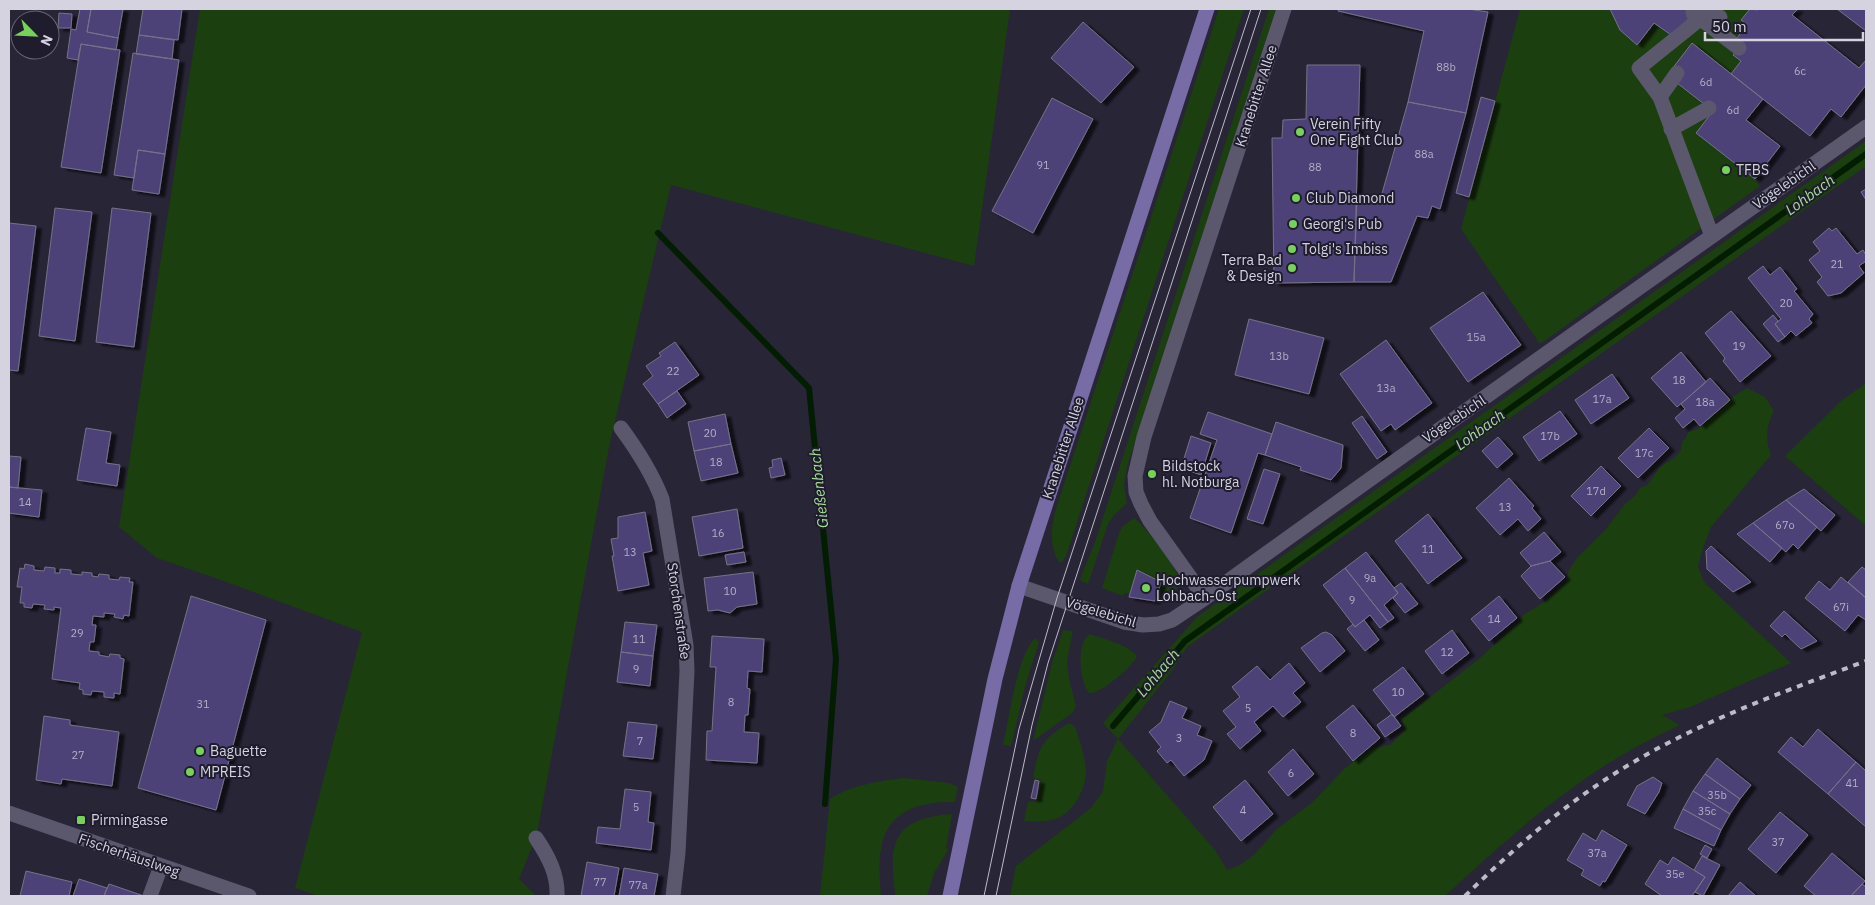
<svg xmlns="http://www.w3.org/2000/svg" width="1875" height="905" font-family="'IBM Plex Sans',sans-serif">
<defs>
<filter id="shadow"><feDropShadow dx="5.5" dy="3" stdDeviation="1" flood-color="#0009"/></filter>
</defs>
<rect width="100%" height="100%" fill="#282537"/>
<!-- green -->
<path fill="#1c3f0f" d="M200,9h810l-36,257 -303,-81 -61,257 -73,392 -18,45 17,17h-218l-23,-8 67,-256 -141,-52 -64,-22 -38,-31z
M1219,9h25l-178,547 -4,6h-3c-10,-17 -8,-35 -3,-53z
M1269,9h7l-149,458 -3,18 3,18 -13,12 -6,9 -20,60 -7,-3 -1,-2 15,-37z
M1520,9h90l10,21 17,15 17,-22 20,14 22,-28h54l-9,11 6,4 -10,13 4,24 -10,13 -39,-30 -20,25 5,14 36,28 -17,22 59,46 5,7 -220,158 -79,-115z
M1866,141v25l-679,481 -16,25 -53,67 97,111 12,20 13,-5 14,-10 23,-26 36,-27 31,-33 28,-21 18,-3 15,-15 -3,-11 78,-61 39,-36 4,-7 20,-12 23,-20 3,-13 8,-12 29,-29 19,-25 10,-8 5,-8 7,-3 14,-19 13,-8 7,-8 1,-8 4,-4 2,-6 12,-4 34,-32 13,-8 18,9 9,14c-8,14 -9,29 -3,44l-60,72 -7,18 -6,21 6,16 87,81 -101,44 -28,8 18,10c-94,42 -161,103 -235,171h-435l6,-30 75,-58 12,-17 4,-30 11,-22 -15,-16 94,-106z
M1866,383v143l-81,-70 56,-55z
M1134,518c10,7 42,47 44,59 1,6 -1,13 -5,18 -5,6 -11,6 -18,6l6,-19 -23,-12 -8,24 -6,-1 -1,3 -21,-8 17,-55 4,-7z
M1063,630l10,1 -6,30 2,18 7,27 -4,7 -39,28 19,-78z
M1090,634c11,4 43,12 47,23 -6,10 -37,38 -48,36 -10,-12 -13,-51 1,-59z
M1035,638l4,4 -13,41 -15,63 -8,-1c6,-26 14,-90 32,-107z
M1067,724h4l4,3c5,14 11,32 11,46 -1,17 -13,41 -31,46 -10,3 -20,3 -31,2l4,-19 9,-1 4,-21 -8,-2c6,-30 7,-37 34,-54z
M904,778l45,5 9,4 -3,15c-34,-1 -68,8 -74,47 -3,16 -1,32 0,47h-61l10,-97c21,-14 49,-18 74,-21z
M952,814l-6,34 2,2 -1,2 -13,21 -7,23h-32c0,-9 -2,-18 -2,-27 -3,-43 23,-52 59,-55z"/>
<g fill="none" stroke-linecap="round" stroke-linejoin="round">
<!-- stream -->
<path stroke="#031d00" stroke-width="6" d="M658,233l151,155 27,271 -11,145
M1113,726l72,-85 681,-487"/>
</g>
<!-- building -->
<path fill="#4d4378" stroke="#757287" filter="url(#shadow)" d="M80,9h11l-4,23 31,6 -2,12 -35,-6 -3,16 -11,-2 4,-29 5,1z
M91,9h32l-5,29 -31,-6z
M143,9h39l-4,31 -39,-5z
M1339,9h129l20,3 -22,101 -58,-11 16,-71 -86,-20z
M1610,9h86l-22,28 -20,-14 -17,22 -17,-15z
M1750,9l8,1 1,-1h39l-6,6 67,53 7,-8v25l-25,32 -10,-8 -21,27 -79,-62 10,-13 -8,-6 10,-13 -6,-4 10,-14 -6,-4z
M1837,9h29v22z
M59,13l13,1 -1,14h-13z
M1083,22l51,45 -33,36 -50,-45z
M139,35l35,5 -2,19 -36,-5z
M1692,43l71,56 -17,21 34,26 -25,33 -59,-46 17,-22 -36,-28 -5,-14z
M81,44l39,6 -19,123 -40,-6z
M133,53l46,7 -14,94 -27,-4 -4,28 -20,-3z
M1307,65h53l-6,217 -80,1 -2,-145h10l1,-18 23,-1z
M1481,97l14,4 -26,96 -13,-4z
M1052,98l41,21 -60,114 -41,-22z
M1408,102l58,11 -26,96 -8,-3 -4,12 -11,-2 -26,66h-37l3,-86 24,1z
M138,150l27,4 -6,40 -27,-4z
M1866,189v11l-5,-8z
M55,208l37,4 -17,129 -36,-5z
M112,208l39,5 -17,134 -38,-5z
M9,223l27,3 -18,145 -9,-1z
M1829,228l3,3 4,-3 21,26 6,-4 3,5v6l-7,5 5,7 -23,20 -13,3 -11,-14 5,-5 -13,-17 11,-9 -7,-9z
M1763,266l7,9 10,-8 17,22 -3,2 19,23 -4,5 3,4 -16,13 -5,-5 -6,6 -10,-13 6,-5 -33,-41z
M1483,292l38,53 -53,37 -38,-54z
M1731,311l40,45 -31,26 -17,-21 2,-3 -20,-25z
M1773,315l5,6 -3,3 10,13 -7,5 -15,-18z
M1249,319l75,19 -15,56 -74,-19z
M1386,340l46,63 -37,27 -4,-6 -10,7 -41,-57z
M675,342l24,33 -41,29 -15,-20 10,-8 -7,-10 15,-10 -2,-3z
M1681,352l25,30 -29,25 -26,-29z
M1612,374l17,24 -38,26 -16,-24z
M1710,378l20,22 -30,26 -6,-7 -11,9 -8,-10 10,-9 -4,-5z
M677,391l9,13 -19,14 -9,-14z
M1560,411l17,23 -38,27 -16,-24z
M1208,412l64,22 -7,21 -7,-2 -27,80 -41,-15 27,-78 -17,-6z
M725,414l6,30 -37,7 -6,-29z
M1362,416l25,36 -10,7 -25,-36z
M1276,422l67,23 -2,23 -10,12 -31,-10 1,-3 -36,-12z
M86,428l25,4 -5,31 14,2 -3,21 -40,-6z
M1649,428l20,20 -31,30 -20,-20z
M1191,436l20,7 -10,32 -20,-7z
M1498,437l15,17 -16,14 -15,-17z
M731,444l7,29 -37,8 -7,-30z
M9,456l12,1 -3,31 -9,-1z
M781,458l4,17 -14,3 -2,-10 4,-1 -1,-7z
M1601,466l20,20 -30,30 -20,-20z
M1264,469l16,5 -17,50 -16,-5z
M1509,478l25,28 -2,2 9,11 -13,12 -10,-12 -18,16 -24,-27z
M9,487l33,3 -3,27 -30,-4z
M1804,489l31,26 -14,16 -35,-31z
M1786,500l31,27 -19,22 -5,-5 -7,8 -33,-29z
M737,509l6,39 -44,8 -7,-39z
M645,512l7,39 -9,2 6,32 -31,6 -6,-35h2l-3,-17 7,-1v-21z
M1428,514l34,44 -34,26 -33,-43z
M1753,523l29,25 -12,14 -33,-28z
M1544,532l17,20 -11,9 -19,5 -11,-13z
M1711,546l40,36 -18,10 -26,-23 -1,-18z
M744,552l2,10 -19,3 -2,-10z
M1366,552l32,41 -14,12 10,13 -6,4 -43,-54z
M1550,561l15,16 -25,22 -19,-23 10,-10z
M25,564l9,2v4l10,1 1,-4 10,1v5h5v-4l11,1v4l11,1v-3l10,1v3l6,1 1,-3 10,1v4l10,1 1,-3 10,1 -1,4h4l-4,34 -5,-1 -1,4 -9,-2 1,-3 -11,-1v4l-11,-1 -1,9h4l-2,17h-4l-1,9 10,1v3l10,2 1,-3 10,1v3l4,1 -4,35 -6,-1v5l-10,-1v-5l-12,-1 -1,4 -8,-1v-4l-4,-1 1,-6 -28,-4 9,-71 -7,-1v3l-10,-1 1,-4 -12,-1 -1,4 -8,-1v-4h-4l2,-16h-5l3,-19 4,1z
M1862,567l4,3v28l-18,-16z
M1345,568l43,54 -8,6 -10,-13 -15,12 -32,-42z
M1137,570l24,12 -6,19 -26,-4z
M753,572l4,32 -20,3 -7,6 -12,-3 -10,1 -4,-33z
M1841,577l25,21v22l-8,-5 -13,16 -40,-33 14,-17 11,9z
M1401,583l17,21 -13,9 -12,-15 5,-5 -4,-5z
M191,596l75,24 -50,190 -78,-22z
M1499,596l18,22 -28,23 -18,-22z
M1784,611l33,30 -16,8 -16,-15 -3,3 -12,-11z
M1364,620l15,20 -14,11 -18,-22 6,-5 2,3z
M625,622l32,3 -4,31 -32,-4z
M1452,630l17,23 -27,21 -17,-23z
M1326,632l6,3 13,16 -25,21 -19,-24 21,-15z
M712,636l52,3 -2,33 -14,-1 -1,17 3,1 -2,26h-3l-1,17 15,1 -2,30 -51,-3 1,-29h5l4,-64h-6z
M621,652l32,4 -3,30 -33,-4z
M1289,663l16,20 -12,10 8,9 -18,15 -10,-11 -19,16 7,9 -21,18 -13,-15 9,-7 -13,-16 17,-14 -8,-10 25,-21 13,14z
M1403,667l21,27 -30,23 -21,-27z
M1170,701l17,7 -5,10 19,8 -4,9 15,6 -8,19 -20,16 -13,-16 -4,3 -10,-12 4,-4 -12,-15 12,-10z
M1353,705l27,33 -27,23 -27,-34z
M1392,714l9,12 -16,11 -8,-12z
M44,716l26,4v5l49,7 -7,54 -50,-7 -1,5 -25,-4z
M628,722l29,3 -4,34 -30,-3z
M1818,729l38,33 -28,32 -50,-42 13,-15 12,10z
M1293,749l21,25 -26,22 -20,-24z
M1717,758l34,27 -11,14 -35,-25z
M1856,762l10,9v56l-38,-33z
M1705,774l35,25 -10,15 -37,-23z
M1653,777l9,6 -3,9 -14,22 -18,-9 10,-19z
M1035,780l4,1 -3,18 -5,-1z
M1245,780l28,34 -32,27 -28,-34z
M625,789l26,3 -3,30 6,1 -3,27 -55,-7 2,-16 22,2z
M1693,791l37,23 -9,16 -38,-21z
M1683,809l38,21 -7,16 -40,-18z
M1780,812l28,23 -32,38 -28,-24z
M1602,830l25,15 -22,37 -2,-1 -3,5 -19,-11 3,-5 -17,-10 16,-27 13,8z
M1705,845l7,4 -5,9 -7,-4z
M1832,853l33,28 -14,15h-35l-12,-10z
M1702,856l18,9 -17,31 -8,-4 10,-15 -11,-7z
M1673,857l32,20 -13,19h-30l-17,-12 15,-24 8,5z
M587,862l32,6 -5,28h-33z
M624,868l34,6 -4,22h-35z
M26,871l46,11 -3,14h-49z
M79,879l28,9 -3,8h-31z
M1740,882l16,14h-28z
M109,884l35,12h-40z
M1862,884l4,3v9h-15z"/>
<g fill="none" stroke-linecap="round" stroke-linejoin="round">
<!-- minor -->
<path stroke="#5b586d" stroke-width="15" d="M1708,9l-8,10 -61,49 21,29 52,139
M1693,13l46,35
M1700,19l20,-2
M1660,97l17,-24
M1671,129l38,-21
M621,428c17,23 31,45 41,71l24,146 1,26 -9,182 -5,43
M1019,586l105,36 19,3 16,-1 13,-4 33,-22c219,-159 441,-315 661,-471
M1205,598l-55,-77 -9,-17 -5,-12 -1,-16 9,-39 140,-428
M9,813l240,83
M536,838c12,18 22,36 21,58
M150,896l11,-30"/>
<!-- major -->
<path stroke="#776ca5" stroke-width="15" d="M950,896l45,-217 24,-93 188,-577"/>
<!-- tram -->
<path stroke="#bcbbc8" stroke-width="1" d="M984,896l35,-167 38,-131 194,-589
M996,896l36,-171 16,-62 213,-654"/>
<!-- rail -->
<path stroke="#bcbbc8" stroke-width="4" stroke-dasharray="6 6" stroke-linecap="butt" d="M1465,896c52,-51 108,-99 172,-136 72,-42 151,-70 229,-99"/>
</g>
<!-- markers -->
<g fill="#77d259" stroke="#1e1c2d" stroke-width="2">
<circle cx="1300" cy="132" r="5"/>
<circle cx="1726" cy="170" r="5"/>
<circle cx="1296" cy="198" r="5"/>
<circle cx="1293" cy="224" r="5"/>
<circle cx="1292" cy="249" r="5"/>
<circle cx="1292" cy="268" r="5"/>
<circle cx="1152" cy="474" r="5"/>
<circle cx="1146" cy="588" r="5"/>
<circle cx="200" cy="751" r="5"/>
<circle cx="190" cy="772" r="5"/>
<rect x="76" y="815" width="10" height="10" rx="2.5"/>
</g>
<g text-anchor="middle" stroke-width="4" stroke-linejoin="round" paint-order="stroke">
<!-- number labels -->
<g font-size="11" fill="#b2afc5">
<text x="1446" y="71">88b</text>
<text x="1800" y="75">6c</text>
<text x="1706" y="86">6d</text>
<text x="1733" y="114">6d</text>
<text x="1424" y="158">88a</text>
<text x="1043" y="169">91</text>
<text x="1315" y="171">88</text>
<text x="1837" y="268">21</text>
<text x="1786" y="307">20</text>
<text x="1476" y="341">15a</text>
<text x="1739" y="350">19</text>
<text x="1279" y="360">13b</text>
<text x="673" y="375">22</text>
<text x="1679" y="384">18</text>
<text x="1386" y="392">13a</text>
<text x="1602" y="403">17a</text>
<text x="1705" y="406">18a</text>
<text x="710" y="437">20</text>
<text x="1550" y="440">17b</text>
<text x="1644" y="457">17c</text>
<text x="716" y="466">18</text>
<text x="1596" y="495">17d</text>
<text x="25" y="506">14</text>
<text x="1505" y="511">13</text>
<text x="1785" y="529">67o</text>
<text x="718" y="537">16</text>
<text x="1428" y="553">11</text>
<text x="630" y="556">13</text>
<text x="1370" y="582">9a</text>
<text x="730" y="595">10</text>
<text x="1352" y="604">9</text>
<text x="1841" y="611">67i</text>
<text x="1494" y="623">14</text>
<text x="77" y="637">29</text>
<text x="639" y="643">11</text>
<text x="1447" y="656">12</text>
<text x="636" y="673">9</text>
<text x="1398" y="696">10</text>
<text x="731" y="706">8</text>
<text x="203" y="708">31</text>
<text x="1248" y="712">5</text>
<text x="1353" y="737">8</text>
<text x="1179" y="742">3</text>
<text x="640" y="745">7</text>
<text x="78" y="759">27</text>
<text x="1291" y="777">6</text>
<text x="1852" y="787">41</text>
<text x="1717" y="799">35b</text>
<text x="636" y="811">5</text>
<text x="1243" y="814">4</text>
<text x="1707" y="815">35c</text>
<text x="1778" y="846">37</text>
<text x="1597" y="857">37a</text>
<text x="1675" y="878">35e</text>
<text x="600" y="886">77</text>
<text x="638" y="889">77a</text>
</g>
<!-- street labels -->
<g font-size="14" fill="#d4d3df" stroke="#1e1c2d">
<text transform="translate(1256 96) rotate(-72)" y="5">Kranebitter Allee</text>
<text transform="translate(1784 185) rotate(-35)" y="5">Vögelebichl</text>
<text transform="translate(1454 419) rotate(-34)" y="5">Vögelebichl</text>
<text transform="translate(1063 448) rotate(-72)" y="5">Kranebitter Allee</text>
<text transform="translate(679 611) rotate(82)" y="5">Storchenstraße</text>
<text transform="translate(1101 612) rotate(17)" y="5">Vögelebichl</text>
<text transform="translate(129 855) rotate(19)" y="5">Fischerhäuslweg</text>
</g>
<!-- poi labels -->
<g font-size="14" fill="#d4d3df" stroke="#1e1c2d" text-anchor="start">
<text x="1310" y="129">Verein Fifty<tspan x="1310" dy="16">One Fight Club</tspan></text>
<text x="1736" y="175">TFBS</text>
<text x="1306" y="203">Club Diamond</text>
<text x="1303" y="229">Georgi's Pub</text>
<text x="1302" y="254">Tolgi's Imbiss</text>
<text x="1282" y="265" text-anchor="end">Terra Bad<tspan x="1282" dy="16">&amp; Design</tspan></text>
<text x="1162" y="471">Bildstock<tspan x="1162" dy="16">hl. Notburga</tspan></text>
<text x="1156" y="585">Hochwasserpumpwerk<tspan x="1156" dy="16">Lohbach-Ost</tspan></text>
<text x="210" y="756">Baguette</text>
<text x="200" y="777">MPREIS</text>
<text x="91" y="825">Pirmingasse</text>
</g>
<!-- water labels -->
<g font-size="15" font-style="italic" fill="#a5de94" stroke="#1e1c2d">
<text transform="translate(1810 195) rotate(-36)" y="5">Lohbach</text>
<text transform="translate(1480 430) rotate(-36)" y="5">Lohbach</text>
<text transform="translate(819 488) rotate(-96)" y="5">Gießenbach</text>
<text transform="translate(1158 673) rotate(-50)" y="5">Lohbach</text>
</g>
</g>
<!-- border -->
<rect width="1875" height="905" fill="none" stroke="#d4d3df" stroke-width="20"/>
<!-- north arrow -->
<g transform="translate(35 35) rotate(114)"><circle r="24" fill="#1e1c2d" stroke="#676574"/>
<path d="M0-4L9 19L0 12L-9 19Z" fill="#77d259"/>
<text y="-8" font-size="14" font-weight="bold" text-anchor="middle" fill="#d4d3df">N</text>
</g>
<!-- scale -->
<path d="M1705 32v8h158v-8" fill="none" stroke="#d4d3df" stroke-width="2.5"/>
<text x="1712" y="32" font-size="15" fill="#d4d3df" stroke="#1e1c2d" stroke-width="4" paint-order="stroke">50 m</text>
</svg>
